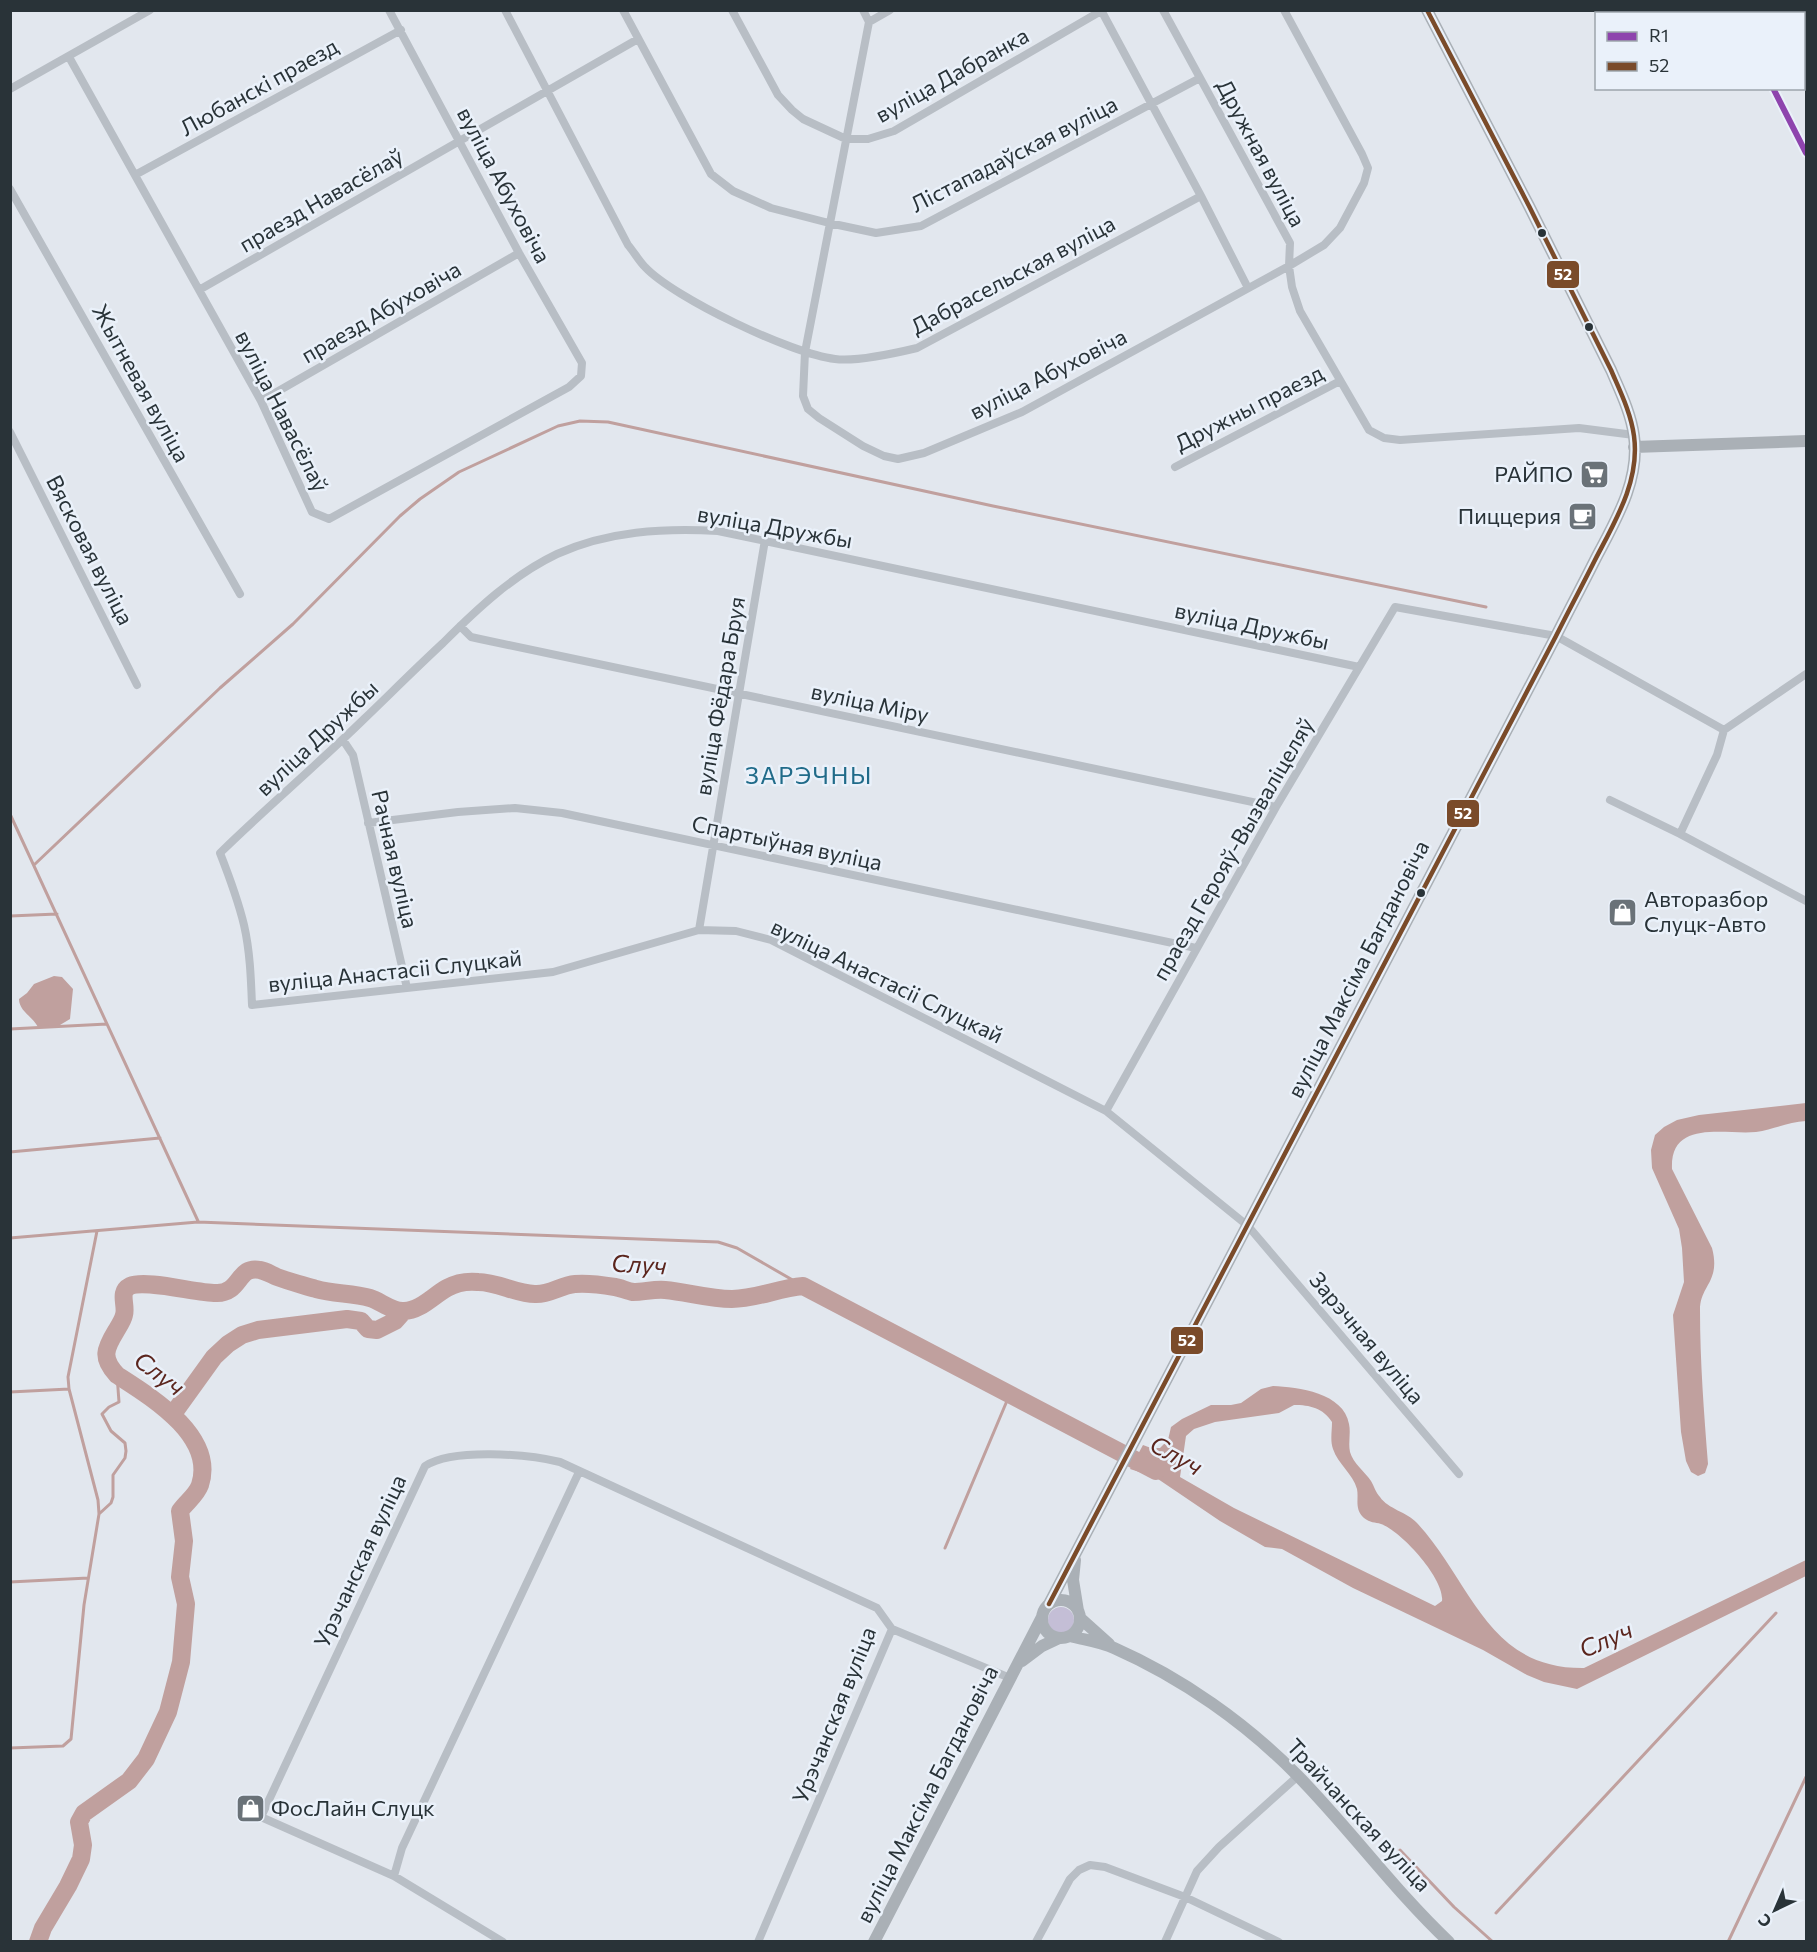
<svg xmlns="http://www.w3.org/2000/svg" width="1817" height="1952" font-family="Commissioner,sans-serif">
<rect width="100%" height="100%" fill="#e2e7ee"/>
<!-- green -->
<path fill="#c4bed6" d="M1778,11h28v57l-2,-6v-48l-25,-1z
M1048 1620a13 13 0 1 1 26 0a13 13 0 1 1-26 0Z"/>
<!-- water -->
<path fill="#c0a09e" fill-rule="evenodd" d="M54,976l8,1 11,12 -3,30 -15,9 -17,-1c-6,-11 -19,-16 -19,-28l8,-6 7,-9z
M1806,1103v18c-17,1 -32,8 -50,11 -32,3 -86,-13 -84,37l40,79c9,34 -12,37 -12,62 0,51 4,103 8,154l-3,9 -7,3 -7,-4 -5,-11 -5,-29 -8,-117 11,-33 -2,-34 -3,-19 -27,-61 -1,-18 4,-15 9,-8 13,-7 22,-5z
M1273,1386c25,1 71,7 76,38 2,9 -1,19 1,28 3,11 15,20 21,29 3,5 5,12 9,16 8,12 27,15 37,26 55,59 69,146 167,145l222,-108v16l-229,113 -33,-7 -17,-7 -44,-25 -130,-62 -71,-39 -17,-2 -45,-26 -65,-44 -25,-8 13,-24 8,3h9l8,-8 3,-13 11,-8 29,-14h20l10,-2 20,-14zM1294,1405c16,0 29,3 38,17 0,9 -2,19 1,27 5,15 20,25 24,40 2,10 -3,20 7,29 6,5 11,4 17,6 20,7 64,55 61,77l-7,5 -201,-98 -54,-31 6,-41 8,-7 21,-7 64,-9z"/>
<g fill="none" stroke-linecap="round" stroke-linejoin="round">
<!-- stream -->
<path stroke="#c0a09e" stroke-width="3" d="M10,814l188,407
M34,865l186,-177 73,-64 107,-108 20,-17 39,-27 99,-46 22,-5 28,1 385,84 493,101
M10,916l47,-2
M10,1029l97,-5
M10,1152l150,-14
M10,1238l188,-16 520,20 19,6 66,38
M10,1392l59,-3
M99,1514l12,-11 2,-6v-22l12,-17 1,-7 -1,-8 -14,-12 -9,-17 7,-7 10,-5 -2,-27
M945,1548l64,-152
M10,1582l78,-4
M10,1748l53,-2 8,-7 13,-134 15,-91 -1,-14 -29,-111 -1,-12 29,-146
M1400,1850l54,57 39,35
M1496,1913l280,-300
M1728,1942l78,-165"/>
<!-- river -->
<path stroke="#c0a09e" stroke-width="18" d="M173,1414l41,-57 14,-13 14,-9 16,-5 89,-11 14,2 7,8 9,1 18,-9 8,-9
M38,1942l5,-14 25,-42 13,-27 2,-14 -4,-23 5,-9 45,-32 17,-22 22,-47 13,-50 5,-58 -6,-27 4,-36 -4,-30c6,-9 16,-15 20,-26 16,-49 -49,-88 -83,-110 -16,-17 -12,-26 -1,-44 3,-5 7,-11 8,-16 3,-10 -6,-23 6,-29 16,-7 66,7 86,7 25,1 21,-28 44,-23 6,1 12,5 17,7 13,5 26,8 39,12 18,5 36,4 54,9 10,3 23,14 34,13 16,0 30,-16 43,-23 9,-5 21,-7 31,-6 20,0 38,12 57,12 14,1 26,-9 40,-10 12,-1 28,1 40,3 6,1 12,4 18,5 11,0 21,-3 32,-2 22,2 44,9 67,9 25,0 46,-11 71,-13l353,185"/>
<!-- street -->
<path stroke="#b8bec5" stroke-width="8" d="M505,10l123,235c6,7 11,16 17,22 29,31 147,87 190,92 21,3 61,-6 82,-11l284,-152
M623,10l88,164 22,17 38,17 58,15 47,10 45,-7 279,-148
M732,10l46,85 14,15 11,9 43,20h22l26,-8 207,-120
M863,10l6,12 21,-12
M1101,10l100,186 47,92
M1163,10l127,233 -1,23 3,21 8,24 69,119 15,8 16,2 179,-12 55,7
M869,22l-64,330 -2,44 5,13 11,9 44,28 21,10 14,3 26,-6 98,-41 267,-146 35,-21 16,-17 24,-45 4,-15 -6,-14 -78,-144
M69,57l192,344 51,111 17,7 240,-132 12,-11 1,-13 -63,-110 -130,-243
M10,89l140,-79
M135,175l266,-145
M10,189l230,405
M199,290l439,-251
M261,401l258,-148
M10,432l127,253
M1175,467l165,-86
M460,626l11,11 9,2 796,168
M1359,667l-641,-136c-55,-3 -110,0 -161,23 -44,21 -80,55 -114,89 -27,25 -53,51 -79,76 -47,46 -97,88 -144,134 9,23 18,47 24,72 6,26 7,54 8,80l301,-33 146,-42 37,1 35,9 335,171 142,115 211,248
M343,740l10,15 54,233
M1610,800l70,34 126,67
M368,823l90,-11 57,-4 47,5 634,135
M1680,834l37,-79 7,-25
M699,930l66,-390
M1106,1111l170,-304 119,-200 161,29 168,94 82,-56
M892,1629l118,49
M394,1876l8,-28 177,-376
M503,1942l-109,-66 -133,-59 164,-351c28,-18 102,-12 135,-4l317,146 15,21
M758,1942l134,-313
M1036,1942l34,-63 9,-9 11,-5 15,2 80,30 94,45
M1165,1942l32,-71 22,-24 79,-71"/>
<!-- secondary -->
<path stroke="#aab0b6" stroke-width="12" d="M1634,447l172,-6
M1075,1560l-2,20 5,31
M1042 1619a19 19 0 1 1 38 0a19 19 0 1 1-38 0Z
M1049,1604l507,-968c13,-26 27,-52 40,-78 20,-38 44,-78 38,-122 -3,-23 -14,-45 -23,-66l-82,-164 -102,-196
M1080,1618l29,26
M1070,1636c15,4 31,6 44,12 68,30 132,75 184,128 52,53 96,114 151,166
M1022,1661l20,-15 17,-8
M874,1942l168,-325"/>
<defs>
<path id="bus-1" d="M1049,1604l507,-968c13,-26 27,-52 40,-78 20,-38 44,-78 38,-122 -3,-23 -14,-45 -23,-66l-82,-164 -102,-196"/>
</defs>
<!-- bus-1 casing -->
<use href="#bus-1" stroke="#eaf1fa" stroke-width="9"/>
<!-- bus-1 -->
<use href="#bus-1" stroke="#7a4b2a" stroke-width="4.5"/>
<defs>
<path id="rail-1" d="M1773,88l33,65"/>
</defs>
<!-- rail-1 casing -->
<use href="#rail-1" stroke="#eaf1fa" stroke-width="10"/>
<!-- rail-1 -->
<use href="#rail-1" stroke="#8e44ad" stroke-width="6"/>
</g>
<!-- icons -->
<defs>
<symbol id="supermarket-square" viewBox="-11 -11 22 22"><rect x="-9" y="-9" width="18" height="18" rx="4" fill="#6a7278" stroke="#eaf1fa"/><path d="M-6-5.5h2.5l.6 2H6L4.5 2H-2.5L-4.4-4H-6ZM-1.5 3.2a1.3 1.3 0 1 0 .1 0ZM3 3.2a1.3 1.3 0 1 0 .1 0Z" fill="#fff"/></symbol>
<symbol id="cafe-square" viewBox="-11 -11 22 22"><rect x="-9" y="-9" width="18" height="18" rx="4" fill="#6a7278" stroke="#eaf1fa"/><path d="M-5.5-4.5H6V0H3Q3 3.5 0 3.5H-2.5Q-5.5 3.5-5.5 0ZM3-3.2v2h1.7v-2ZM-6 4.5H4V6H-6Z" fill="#fff"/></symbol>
<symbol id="shop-square" viewBox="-11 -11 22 22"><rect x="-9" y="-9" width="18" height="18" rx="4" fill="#6a7278" stroke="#eaf1fa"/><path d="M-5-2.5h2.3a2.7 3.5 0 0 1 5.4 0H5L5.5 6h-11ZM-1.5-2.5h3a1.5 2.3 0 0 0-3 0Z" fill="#fff"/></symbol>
</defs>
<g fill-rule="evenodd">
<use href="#supermarket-square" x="1578" y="458" width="33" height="33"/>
<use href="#cafe-square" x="1566" y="500" width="33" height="33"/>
<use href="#shop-square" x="1606" y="896" width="33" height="33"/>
<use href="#shop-square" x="234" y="1792" width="33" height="33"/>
</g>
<!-- markers -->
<g fill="#293338" stroke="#eaf1fa" stroke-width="2">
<circle cx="1542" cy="233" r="5"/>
<circle cx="1589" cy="327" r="5"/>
<circle cx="1421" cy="893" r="5"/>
</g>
<g text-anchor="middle" stroke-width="5" stroke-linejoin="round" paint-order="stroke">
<!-- street labels -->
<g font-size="22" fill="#293338" stroke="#eaf1fa">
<text transform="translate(952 75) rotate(-29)" y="8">вуліца Дабранка</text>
<text transform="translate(259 87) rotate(-29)" y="8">Любанскі праезд</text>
<text transform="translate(1261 153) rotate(62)" y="8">Дружная вуліца</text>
<text transform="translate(1014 154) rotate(-27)" y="8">Лістападаўская вуліца</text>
<text transform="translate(504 185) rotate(62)" y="8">вуліца Абуховіча</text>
<text transform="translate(321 200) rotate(-30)" y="8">праезд Навасёлаў</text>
<text transform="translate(1013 275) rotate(-28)" y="8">Дабрасельская вуліца</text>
<text transform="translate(381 312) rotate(-30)" y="8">праезд Абуховіча</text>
<text transform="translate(1048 374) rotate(-27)" y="8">вуліца Абуховіча</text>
<text transform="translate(141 383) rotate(61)" y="8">Жытневая вуліца</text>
<text transform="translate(1249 408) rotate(-27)" y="8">Дружны праезд</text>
<text transform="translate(282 411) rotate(63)" y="8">вуліца Навасёлаў</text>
<text transform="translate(775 527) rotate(10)" y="8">вуліца Дружбы</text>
<text transform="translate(90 550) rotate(63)" y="8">Вясковая вуліца</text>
<text transform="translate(1252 626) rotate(12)" y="8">вуліца Дружбы</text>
<text transform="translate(720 696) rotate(-80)" y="8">вуліца Фёдара Бруя</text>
<text transform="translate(870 703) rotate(12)" y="8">вуліца Міру</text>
<text transform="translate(317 738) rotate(-43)" y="8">вуліца Дружбы</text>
<text transform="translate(787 843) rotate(12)" y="8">Спартыўная вуліца</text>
<text transform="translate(1233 849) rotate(-60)" y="8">праезд Герояў-Вызваліцеляў</text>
<text transform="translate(395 859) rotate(77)" y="8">Рачная вуліца</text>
<text transform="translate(1358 969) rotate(-63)" y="8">вуліца Максіма Багдановіча</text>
<text transform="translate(395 971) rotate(-6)" y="8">вуліца Анастасіі Слуцкай</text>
<text transform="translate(887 981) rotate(26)" y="8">вуліца Анастасіі Слуцкай</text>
<text transform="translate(1367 1338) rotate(50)" y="8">Зарэчная вуліца</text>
<text transform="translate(360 1561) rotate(-65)" y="8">Урэчанская вуліца</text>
<text transform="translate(834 1715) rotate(-68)" y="8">Урэчанская вуліца</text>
<text transform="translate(927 1794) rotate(-63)" y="8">вуліца Максіма Багдановіча</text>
<text transform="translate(1359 1815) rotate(47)" y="8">Трайчанская вуліца</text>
</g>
<!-- poi labels -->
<g font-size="22" fill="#293338" stroke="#eaf1fa" text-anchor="end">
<text x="1573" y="482">РАЙПО</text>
<text x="1561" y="524">Пиццерия</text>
<text x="1644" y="907" text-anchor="start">Авторазбор<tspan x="1644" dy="25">Слуцк-Авто</tspan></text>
<text x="271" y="1816" text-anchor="start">ФосЛайн Слуцк</text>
</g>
<!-- neighbourhood labels -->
<g font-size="24" letter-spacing="1.5" fill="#206b89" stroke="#eaf1fa">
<text x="809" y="784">ЗАРЭЧНЫ</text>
</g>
<!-- water labels -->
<g font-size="24" font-style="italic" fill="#5b251d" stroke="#eaf1fa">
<text transform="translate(639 1265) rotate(3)" y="8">Случ</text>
<text transform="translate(159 1374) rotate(37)" y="8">Случ</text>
<text transform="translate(1176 1456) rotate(29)" y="8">Случ</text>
<text transform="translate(1606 1640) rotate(-24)" y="8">Случ</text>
</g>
</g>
<g stroke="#eaf1fa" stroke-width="2">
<rect x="1546" y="260" width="34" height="29" rx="6" fill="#7a4b2a"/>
<rect x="1446" y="799" width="34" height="29" rx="6" fill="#7a4b2a"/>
<rect x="1170" y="1326" width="34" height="29" rx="6" fill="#7a4b2a"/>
</g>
<g font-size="16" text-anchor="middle" font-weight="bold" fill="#fff">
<text x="1563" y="280">52</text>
<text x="1463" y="819">52</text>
<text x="1187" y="1346">52</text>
</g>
<!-- border -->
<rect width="1817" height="1952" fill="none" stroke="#293338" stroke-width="24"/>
<!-- legend -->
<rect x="1595" y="12" width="210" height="78" fill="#eaf1fa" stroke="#9da5ac" stroke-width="1.5"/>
<rect x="1607" y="32" width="30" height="9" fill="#8e44ad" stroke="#9da5ac" stroke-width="1.5"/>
<text x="1649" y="42" font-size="18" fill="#293338">R1</text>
<rect x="1607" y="62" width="30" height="9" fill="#7a4b2a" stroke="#9da5ac" stroke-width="1.5"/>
<text x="1649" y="72" font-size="18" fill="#293338">52</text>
<!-- north arrow -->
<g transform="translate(1775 1910) rotate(224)" stroke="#eaf1fa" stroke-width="4.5" paint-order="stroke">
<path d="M0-4.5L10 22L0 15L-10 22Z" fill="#293338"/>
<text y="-9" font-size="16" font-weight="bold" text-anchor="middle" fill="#293338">С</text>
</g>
</svg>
